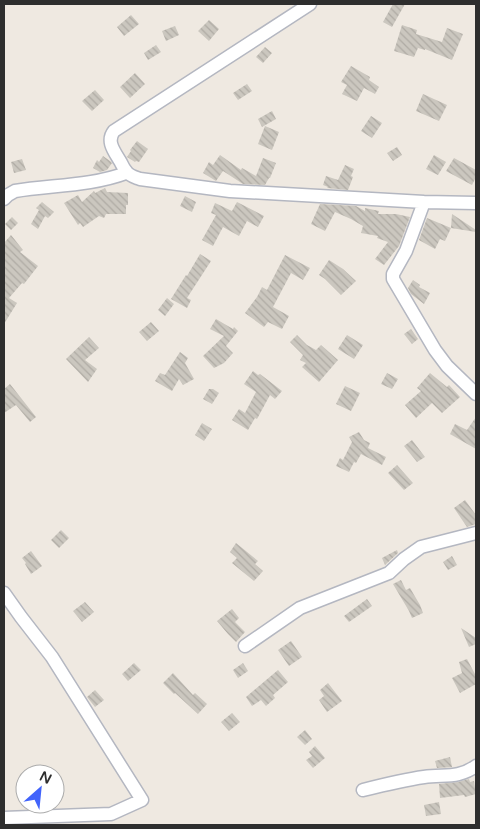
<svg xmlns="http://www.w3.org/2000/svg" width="480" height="829" font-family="'Varela Round',sans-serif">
<defs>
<pattern id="building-back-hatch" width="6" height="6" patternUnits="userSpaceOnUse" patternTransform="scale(1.25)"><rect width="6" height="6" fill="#cbc7bf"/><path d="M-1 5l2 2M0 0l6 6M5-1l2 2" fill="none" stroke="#afaba4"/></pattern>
</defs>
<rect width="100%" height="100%" fill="#efe9e1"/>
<!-- building -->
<path fill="url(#building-back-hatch)" d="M393,4h12l-13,23 -9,-5z
M131,15l8,9 -15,12 -7,-9z
M209,20l10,9 -10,12 -11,-10z
M402,25l15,5 -1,4 26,8 5,-14 16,6 -11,26 -27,-11v1l-7,-2 -4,9 -20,-6z
M175,26l4,9 -13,6 -4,-10z
M156,45l5,7 -13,8 -4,-7z
M265,47l7,6 -9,10 -7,-6z
M351,66l19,11 -1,3 10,7 -4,7 -11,-6 -7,13 -15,-7 5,-9 -6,-3z
M135,73l10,11 -15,14 -10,-11z
M247,84l5,7 -14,9 -5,-7z
M95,90l9,10 -12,11 -10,-10z
M423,94l24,11 -8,16 -23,-10z
M272,111l4,8 -14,8 -4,-8z
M371,116l11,7 -10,15 -11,-7z
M265,126l14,6 -7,18 -14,-6z
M137,141l11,8 -9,13 -3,-1 -1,1 -8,-5 4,-6 -1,-1z
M397,147l5,8 -9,6 -6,-8z
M220,155l21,15 1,-2 14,8 7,-18 13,5 -6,15h-1l-4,7 -22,-1 -20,-13 -7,10 -13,-8 6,-11 4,3z
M434,155l12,7 -8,13 -12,-6z
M103,156l7,5 2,2 -5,7 -7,2 -7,-4 4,-8 2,2z
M454,158l22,12v7l-4,8 -26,-14z
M22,159l4,11 -12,3 -3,-11z
M345,165l9,4 -3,7 2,1 -5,13 -21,-2 1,-1 -5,-2 3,-9 12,4z
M105,188l2,4 21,1v12h-2v9h-20l-2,4 -5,-2 -16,11 -3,-4 -2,2 -14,-22 14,-8 4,7 12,-11 1,2z
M185,196l11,6 -4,10 -12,-6z
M42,202l12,10 -6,6 -3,-2 -7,13 -7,-5 8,-14 -3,-2z
M237,202l27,14 -6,11 -11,-6 -8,15 -16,-9 -10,19 -11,-6 14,-25 -5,-2 4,-10 17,8z
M320,204l36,2 9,5v-3l14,3 -1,3h18l14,3 -11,29 -15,19 -9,-6 13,-17 -11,-4 1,-2 -17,-3 2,-7 -12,-7 -16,-7 -10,19 -14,-7z
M452,214l24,16v2l-25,-4z
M12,217l6,6 -7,7 -6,-6z
M427,218l24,10 -6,13 -5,-2 -5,10 -16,-9z
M11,235l12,15 -3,2 18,14 -14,18 -2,-1 -13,15 8,5 -13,21v-81z
M200,254l11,7 -24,37 4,2 -4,8 -16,-9 15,-24 1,1z
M285,255l25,13 -7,12 -12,-7 -18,34 16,9 -7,13 -14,-7 -4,5 -19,-14 12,-16 5,-10 5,3z
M329,260l14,9 13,12 -15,14 -16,-16 -6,-4z
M413,280l7,5 -1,2 11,6 -6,11 -13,-10 -3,-6z
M167,298l7,6 -9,12 -7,-6z
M216,319l17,10 1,-2 4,4 -12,15 7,7 -9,10 -10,5 -11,-12 21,-20 -14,-7z
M151,322l8,9 -12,10 -8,-9z
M411,329l7,10 -6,5 -8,-10z
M297,335l10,10 9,5 5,-5 17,15 -19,22 -17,-15 4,-4 -6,-3 3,-5 -13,-13z
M347,335l16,10 -9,14 -16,-10z
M89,337l10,11 -14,12 12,9 -9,13 -22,-23z
M180,352l8,6 -3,5 9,16 -11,6 -4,-6 -7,12 -17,-10 5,-8 5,2z
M253,371l5,4 2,-1 22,17 -7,8 -5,-4 -13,24 -2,-1 -7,12 -16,-10 7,-11 6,4 11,-21 -12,-8z
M387,373l11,6 -6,10 -11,-5z
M430,373l17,14 2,-2 11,12 -18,16 -10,-10 -16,15 -11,-13 16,-14 -4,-3z
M10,384l26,33 -6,5 -14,-17 -12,8v-24z
M345,386l15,7 -9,18 -15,-7z
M209,389h4l6,4 -7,11 -9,-5z
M476,417v32l-26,-15 5,-10 12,6z
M202,423l10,6 -8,12 -9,-6z
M359,432l5,8 6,3 -2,5 18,9 -4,8 -21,-11 -5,9 -2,-1 -5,10 -13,-6 4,-8 3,2 9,-18 -3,-5z
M412,440l13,17 -8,5 -13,-16z
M397,465l16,18 -9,7 -16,-17z
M465,500l11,15v9l-9,3 -13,-19z
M61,530l8,8 -10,10 -8,-8z
M236,543l22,18 -3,3 8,7 -9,10 -22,-18 5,-5 -7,-6z
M397,550l1,3 -13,12 -3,-7z
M31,551l11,15 -11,8 -6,-10 1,-1 -4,-5z
M452,556l5,9 -9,5 -5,-8z
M401,580l5,10 4,-2 10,17 3,8 -11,5 -3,-7 -16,-27z
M367,599l5,7 -23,16 -5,-6z
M85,602l9,10 -12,10 -9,-11z
M232,609l7,9 -4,4 10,10 -9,10 -8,-8 -11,-13z
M461,628l15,10v6l-7,3z
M291,641l11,16 -13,9 -11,-16z
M467,659l9,17v8l-16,9 -8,-15 10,-5 -3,-11z
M134,663l7,7 -13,11 -6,-7z
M243,663l5,8 -10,7 -5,-8z
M278,670l10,12 -15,13 2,3 -9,8 -5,-6 -9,6 -6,-9z
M173,673l20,22 2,-2 12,11 -9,10 -23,-21 -1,1 -11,-11z
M328,683l14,18 -15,11 -8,-12 5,-4 -4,-6z
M95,690l9,10 -9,7 -8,-10z
M232,713l8,9 -11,9 -8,-9z
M305,730l7,9 -7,6 -8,-8z
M315,746l10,12 -12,10 -7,-8 6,-4 -3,-4z
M450,757l2,10 -15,1 -2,-7z
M469,779l1,3 4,-1 2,13 -11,3 -1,-2 -24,3 -1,-14 19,-2z
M439,802l2,12 -15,2 -2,-11z"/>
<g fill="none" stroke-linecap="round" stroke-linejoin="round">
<defs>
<path id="street" d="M310,4l-196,127c-8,10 0,20 6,30 2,3 3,7 6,10 3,5 9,6 14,8l90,12 194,11 52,1
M4,199l4,-4 7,-4c37,-6 76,-5 111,-18
M424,202l-18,49 -13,23v5l42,71 12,16 29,28
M4,593l17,24 31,40 90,143 -31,14 -107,4
M245,646l55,-38 89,-35 15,-14 17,-12 55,-14
M363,790c20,-5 40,-10 61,-13 20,-3 34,2 52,-11"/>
</defs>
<!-- street casing -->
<use href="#street" stroke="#b4b7c1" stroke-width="15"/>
<!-- street -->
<use href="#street" stroke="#fff" stroke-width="12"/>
</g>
<!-- border -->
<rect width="480" height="829" fill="none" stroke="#2e2e2e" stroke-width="10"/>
<!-- north arrow -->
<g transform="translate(40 789) rotate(27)"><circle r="24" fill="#ffffff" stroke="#ababab"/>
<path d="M0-4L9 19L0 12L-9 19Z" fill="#4264fb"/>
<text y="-8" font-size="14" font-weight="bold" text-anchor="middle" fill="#2e2e2e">N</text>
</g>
</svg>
